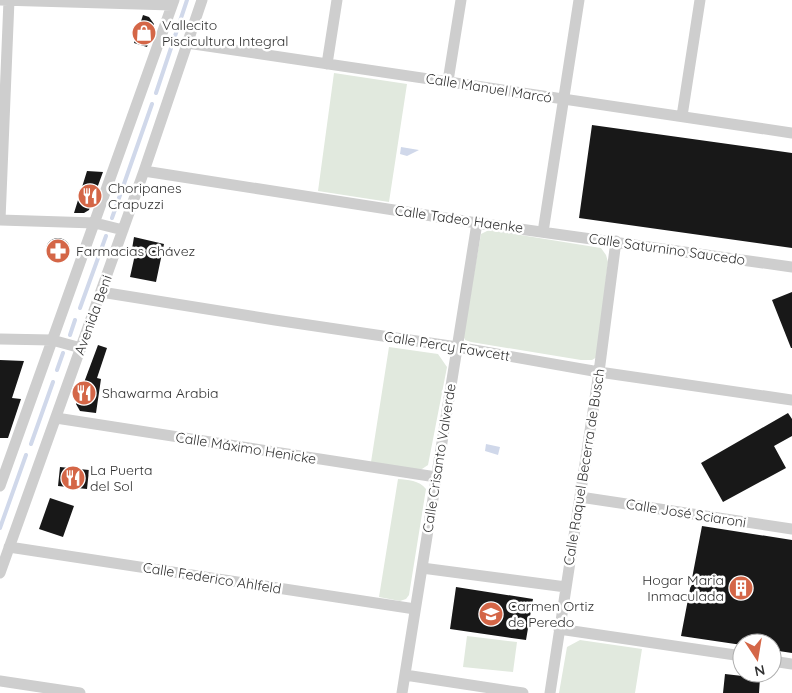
<svg xmlns="http://www.w3.org/2000/svg" width="792" height="693" font-family="Quicksand,sans-serif">
<rect width="100%" height="100%" fill="#fff"/>
<!-- green -->
<path fill="#e1e9de" d="M334,73l73,11 -18,118 -71,-11z
M489,230l112,18 5,7 2,7 -11,95 -5,3h-11l-110,-18 -6,-2 -2,-5 18,-101z
M389,347l49,7 9,13 -19,98 -6,4 -5,1 -46,-8z
M398,479c10,1 21,1 28,10l-17,106 -3,4 -6,2 -21,-4z
M467,636l50,6 -4,30 -50,-5z
M580,640l62,9 -7,44h-76l8,-46z"/>
<!-- water -->
<path fill="#d0d8ea" d="M401,147l18,3 -12,6 -7,-2z
M486,444l14,3 -2,8 -13,-4z"/>
<g fill="none" stroke-linecap="round" stroke-linejoin="round">
<!-- stream -->
<path stroke="#d0d8ea" stroke-width="4" d="M156,93l31,-93
M112,218l40,-114
M80,308l26,-72
M70,335l5,-15
M57,370l6,-17
M31,444l22,-62
M0,528l26,-73"/>
</g>
<!-- building -->
<path fill="#181818" d="M143,15l6,2 5,7 -7,23 -13,-4z
M592,125l200,28v95l-213,-30z
M87,171l16,1 -14,38 -5,3h-10z
M134,237l30,7 -8,38 -26,-5 6,-27 -4,-1z
M46 250a12 12 0 1 1 24 0a12 12 0 1 1-24 0Z
M792,292v56h-1l-19,-48z
M98,345l9,3 -10,30 4,1 -5,34 -16,-2 -4,-7z
M0,360l24,1 -12,37 9,1 -13,39h-8z
M788,413l4,6v17l-18,10 12,22 -63,34 -22,-39z
M60,467l29,3 -2,19 -29,-3z
M50,498l24,8 -11,31 -24,-8z
M702,526l90,14v113l-20,-3v-7h-30v2l-61,-9z
M456,587l77,12 -7,41 -76,-11z
M725,674l35,4 -1,15h-36z"/>
<g fill="none" stroke-linecap="round" stroke-linejoin="round">
<!-- minor -->
<path stroke="#cecece" stroke-width="11" d="M0,0l172,5
M9,0l-9,220 95,3 28,7
M187,43l605,90
M327,64l10,-64
M448,81l13,-81
M682,116l18,-116
M144,171l333,52 315,44
M543,232l36,-232
M101,292l174,28 182,27 142,25 193,28
M0,339l52,1 29,8
M56,418l380,59
M0,486l174,-486
M580,497l212,32
M9,547l406,62
M422,568l144,19
M0,573l144,-402 58,-171
M559,629l183,27
M772,661l20,3
M405,675l118,18
M0,681l80,12
M402,693l75,-470
M550,693l49,-321 17,-131"/>
</g>
<!-- icons -->
<defs>
<symbol id="shop-disc" viewBox="-11 -11 22 22"><circle r="9.5" fill="#d46647" stroke="#fff"/><path d="M-5-2.5h2.3a2.7 3.5 0 0 1 5.4 0H5L5.5 6h-11ZM-1.5-2.5h3a1.5 2.3 0 0 0-3 0Z" fill="#fff"/></symbol>
<symbol id="restaurant-disc" viewBox="-11 -11 22 22"><circle r="9.5" fill="#d46647" stroke="#fff"/><path d="M-5-6h1v4h1v-4h1v4h1v-4h1v5L-1.5 .5V6h-2V.5L-5-1ZM5-6V6H3V1.5H1.5Q1.5-4 5-6Z" fill="#fff"/></symbol>
<symbol id="pharmacy-disc" viewBox="-11 -11 22 22"><circle r="9.5" fill="#d46647" stroke="#fff"/><path d="M-2-6h4v4h4v4h-4v4h-4v-4h-4v-4h4Z" fill="#fff"/></symbol>
<symbol id="building-disc" viewBox="-11 -11 22 22"><circle r="9.5" fill="#d46647" stroke="#fff"/><path d="M-4-6H4V6H1V3H-1V6H-4ZM-2.5-4.3h1.7v1.8h-1.7ZM.8-4.3h1.7v1.8H.8ZM-2.5-1h1.7V.8h-1.7ZM.8-1h1.7V.8H.8Z" fill="#fff"/></symbol>
<symbol id="school-disc" viewBox="-11 -11 22 22"><circle r="9.5" fill="#d46647" stroke="#fff"/><path d="M0-5L7-2L0 1L-7-2ZM-4 1L0 2.5L4 1V4Q0 6-4 4Z" fill="#fff"/></symbol>
</defs>
<g fill-rule="evenodd">
<use href="#shop-disc" x="130" y="19" width="28" height="28"/>
<use href="#restaurant-disc" x="76" y="182" width="28" height="28"/>
<use href="#pharmacy-disc" x="44" y="237" width="28" height="28"/>
<use href="#restaurant-disc" x="70" y="379" width="28" height="28"/>
<use href="#restaurant-disc" x="59" y="464" width="28" height="28"/>
<use href="#building-disc" x="727" y="574" width="28" height="28"/>
<use href="#school-disc" x="477" y="600" width="28" height="28"/>
</g>
<g text-anchor="middle" stroke-width="5" stroke-linejoin="round" paint-order="stroke">
<!-- poi labels -->
<g font-size="14" fill="#313131" stroke="#fff" text-anchor="start">
<text x="162" y="30">Vallecito<tspan x="162" dy="16">Piscicultura Integral</tspan></text>
<text x="108" y="193">Choripanes<tspan x="108" dy="16">Crapuzzi</tspan></text>
<text x="76" y="256">Farmacias Chávez</text>
<text x="102" y="398">Shawarma Arabia</text>
<text x="90" y="475">La Puerta<tspan x="90" dy="16">del Sol</tspan></text>
<text x="724" y="585" text-anchor="end">Hogar Maria<tspan x="724" dy="16">Inmaculada</tspan></text>
<text x="508" y="611">Carmen Ortiz<tspan x="508" dy="16">de Peredo</tspan></text>
</g>
<!-- street labels -->
<g font-size="14" fill="#313131" stroke="#fff">
<text transform="translate(489 88) rotate(9)" y="5">Calle Manuel Marcó</text>
<text transform="translate(459 219) rotate(8)" y="5">Calle Tadeo Haenke</text>
<text transform="translate(667 249) rotate(8)" y="5">Calle Saturnino Saucedo</text>
<text transform="translate(93 315) rotate(-70)" y="5">Avenida Beni</text>
<text transform="translate(447 346) rotate(9)" y="5">Calle Percy Fawcett</text>
<text transform="translate(246 448) rotate(9)" y="5">Calle Máximo Henicke</text>
<text transform="translate(439 458) rotate(-81)" y="5">Calle Crisanto Valverde</text>
<text transform="translate(584 467) rotate(-81)" y="5">Calle Raquel Becerra de Busch</text>
<text transform="translate(686 513) rotate(9)" y="5">Calle José Sciaroni</text>
<text transform="translate(212 578) rotate(9)" y="5">Calle Federico Ahlfeld</text>
</g>
</g>
<!-- north arrow -->
<g transform="translate(757 658) rotate(168)"><circle r="24" fill="#ffffff" stroke="#adadad"/>
<path d="M0-4L9 19L0 12L-9 19Z" fill="#d46647"/>
<text y="-8" font-size="14" font-weight="bold" text-anchor="middle" fill="#313131">N</text>
</g>
</svg>
